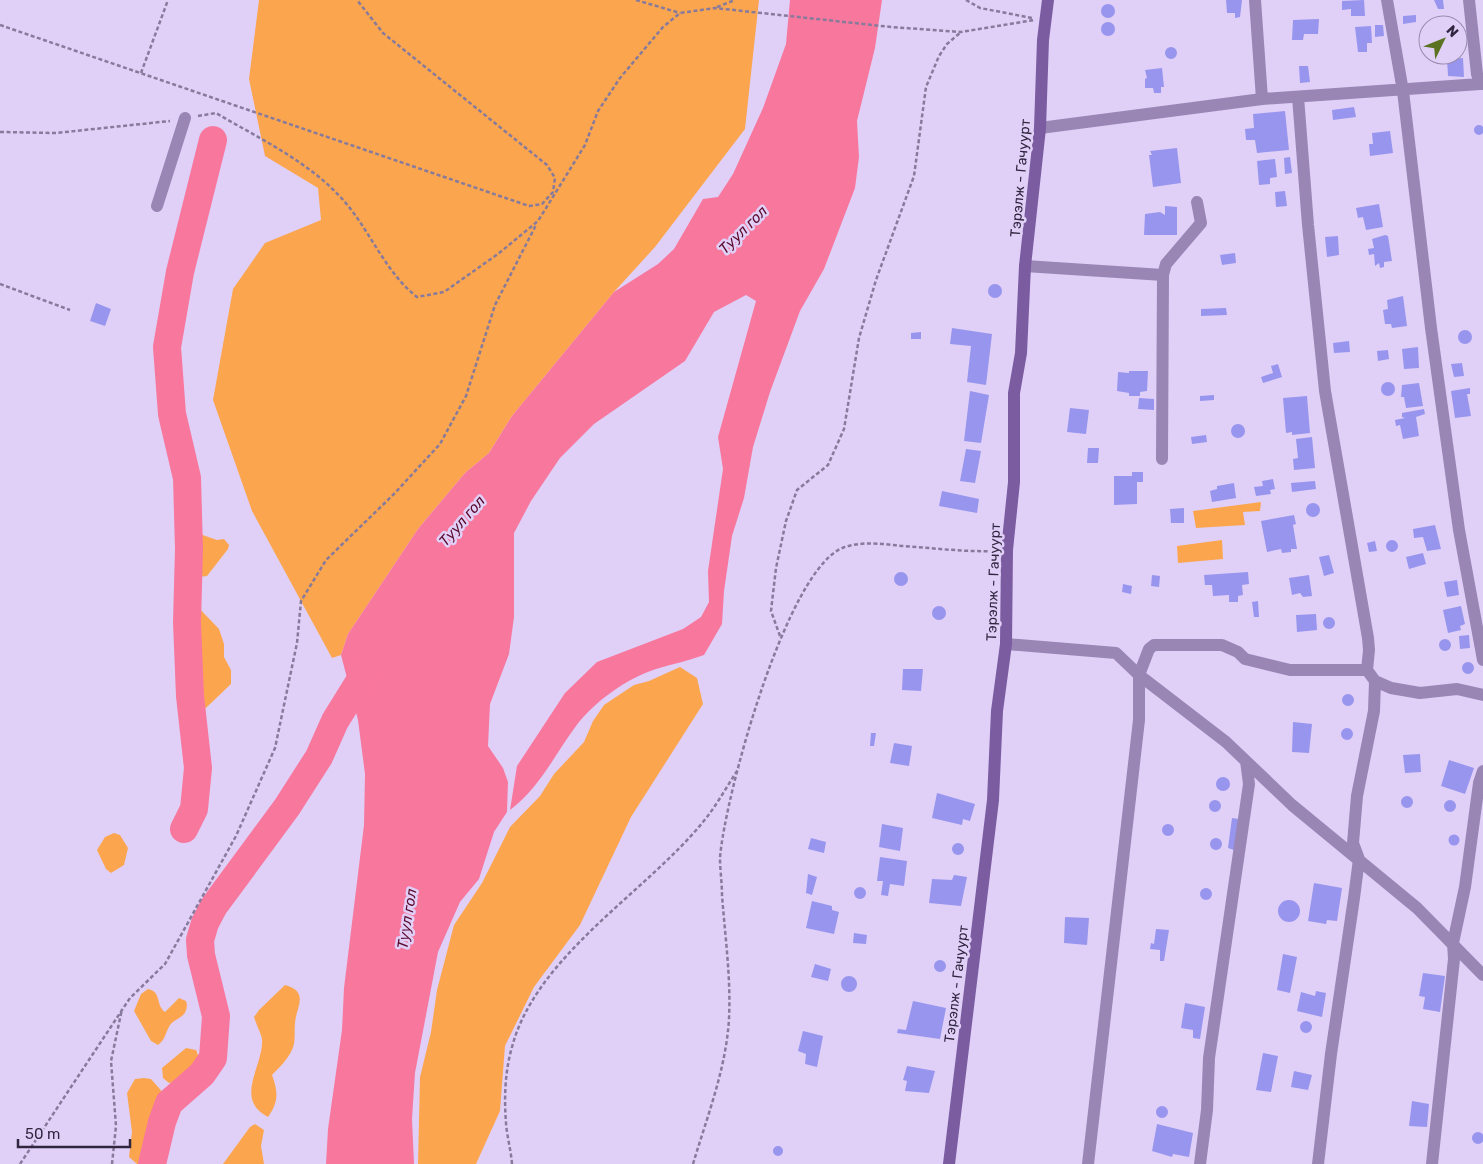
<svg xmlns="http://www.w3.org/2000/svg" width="1483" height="1164" font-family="Rubik,sans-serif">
<rect width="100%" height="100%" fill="#e0d0f8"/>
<!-- green -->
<path fill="#fba64f" d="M259,0h500l-14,129 -90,118 -41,45 -102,124 -23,37 -24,20 -47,56 -70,105 -7,21 -9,3 -80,-147 -39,-111 20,-111 32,-46 56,-23 -3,-32 -53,-32 -16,-77z
M1261,502l-1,9 -17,1 2,13 -49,3 -3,-17z
M197,533l20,7 7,-1 5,6 -1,4 -21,27 -8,1c-6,-13 -7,-30 -2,-44z
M1222,540l1,19 -45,4 -1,-17z
M195,604l24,25 5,15v13l7,13v14l-43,41c-12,-8 -9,-14 -9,-27 0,-5 -2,-10 -2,-15 0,-9 6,-18 5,-27 -3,-18 -21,-51 13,-52z
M680,667l17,11 6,26 -72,113 -51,108 -46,62 -29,59 -5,65 -24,53h-58l2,-87 11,-45 6,-42 17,-65 28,-42 28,-56 30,-31 14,-22 30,-32 9,-21 11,-16 30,-20 15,-4z
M114,833l6,2 8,13 -4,17 -13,8 -5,-4 -9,-19 8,-13z
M285,985c25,7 11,22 10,38 -1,9 1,19 -3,27 -5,10 -13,18 -20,25 6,16 7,27 -4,42 -35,-18 -4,-51 -6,-78 -1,-6 -6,-15 -8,-22l5,-7z
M148,989c14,3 7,15 17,23l14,-14 7,3 1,4c-1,14 -11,12 -17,20 -5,8 -4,14 -12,20l-7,-4 -17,-30 7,-17z
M186,1048l10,2 4,10 -19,21 -12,2 -6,-5 -1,-10z
M144,1078l7,1 15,17 -11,33v12l-7,23h-11l-8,-7 3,-25 -5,-39 8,-14z
M255,1124l9,6 -3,16 3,18h-41l27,-37z"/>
<!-- water -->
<path fill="#f8779d" d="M790,0h92l-7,48 -18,73 2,36 -4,31 -31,81 -24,42 -30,81 -17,55 -9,51 -12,38 -8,55 -2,33 -18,31c-16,6 -32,9 -48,14 -30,10 -61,32 -80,57 -22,30 -36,61 -66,84l7,-44 48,-73 32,-31 86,-33 18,-12 8,-15 -1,-31 15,-102 -5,-32 38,-136 -10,-6 -32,17 -29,49 -91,63 -34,34 -29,43 -17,32v84l-5,37 -19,50 -2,42 15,22 5,14 -1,30 -13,20 -15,47 -19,23 -22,50 -23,121 -3,46 2,45h-88l2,-35 14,-99 2,-42 20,-163 1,-51 -7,-54 -17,-65 7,-21 70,-105 47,-56 24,-20 23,-37 102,-124 44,-28 16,-15 29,-50 15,-2 15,-23 30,-66 23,-64z"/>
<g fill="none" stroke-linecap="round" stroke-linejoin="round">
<!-- river -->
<path stroke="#f8779d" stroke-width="28" d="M184,829l10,-20 4,-41 -8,-72 -3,-74 2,-73 -2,-71 -15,-64 -5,-67 13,-75 33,-132
M152,1164l10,-42 7,-19 33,-29 11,-16 3,-42 -15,-61 -1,-15 5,-17 9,-17 73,-99 32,-50 16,-36 36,-58"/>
</g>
<!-- building -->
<path fill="#9795ee" d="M1226,0h16l-2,17 -5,1v-5h-8z
M1364,0l1,16h-14v-7l-9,1v-9z
M1434,0h9l1,9h-6z
M1101 11a7 7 0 1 1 14 0a7 7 0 1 1-14 0Z
M1416,15v7l-13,2v-8z
M1319,19l-1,15h-14l-1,6h-11l1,-20z
M1101 29a7 7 0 1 1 14 0a7 7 0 1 1-14 0Z
M1375,25h8l1,11 -9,1z
M1371,26l1,17h-5v9h-9l-3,-25z
M1165 53a6 6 0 1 1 12 0a6 6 0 1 1-12 0Z
M1463,58l1,19 -16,-1 -1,-17z
M1299,66h9l2,16 -10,1z
M1162,68l2,19h-3v6h-7l-1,-5h-8v-9l2,-1 -2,-8z
M1354,107l2,10 -23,3 -1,-10z
M1285,111l4,39 -32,3 -2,-13h-9l-1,-11 9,-1 -1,-14z
M1474 130a5 5 0 1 1 10 0a5 5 0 1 1-10 0Z
M1390,131l3,22 -23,3 -1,-12h4l-1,-11z
M1177,148l4,35 -28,4 -4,-32h3l-2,-4z
M1290,157l2,16 -7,1 -1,-16z
M1275,159l2,18 -7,1v6l-11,1 -2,-24z
M1285,191l2,15 -11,1 -1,-15z
M1379,204l4,23 -17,3 -3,-13 -5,1 -2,-10z
M1165,206l12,1v28h-33l1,-21 15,-2 5,3z
M1385,235l3,1 4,25 -8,1v5l-4,1 -1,-5 -4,3 -1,-12 -5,1 -1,-6 6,-1 -2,-9z
M1338,236l1,19 -12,2 -2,-20z
M1235,253l1,10 -14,2 -2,-10z
M988 291a7 7 0 1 1 14 0a7 7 0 1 1-14 0Z
M1403,296l4,30 -15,2 -1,-4h-6l-2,-14 5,-1 -1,-9z
M96,303l15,6 -6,17 -15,-5z
M1226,308l1,7 -26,1v-7z
M952,328l40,6 -6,51 -19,-3 4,-36 -21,-2z
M1458 337a7 7 0 1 1 14 0a7 7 0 1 1-14 0Z
M921,332v7h-10v-6z
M1349,341l1,11 -16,1 -1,-10z
M1418,347l1,21 -15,1 -2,-20z
M1388,350l1,9 -11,2 -1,-10z
M1462,363l2,13 -10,1 -3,-13z
M1278,364l4,13 -19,6 -2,-6 12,-4 -2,-7z
M1129,371h19l-1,20 -7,1v4h-11v-3l-12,-2 1,-19 11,1z
M1381 389a7 7 0 1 1 14 0a7 7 0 1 1-14 0Z
M1419,383l4,23 -17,2 -2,-11h-3l1,-12z
M1470,388v6h-3l4,22 -16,2 -4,-27z
M970,391l19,4 -8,48 -17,-2z
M1214,395v5l-14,1v-5z
M1307,396l3,37 -18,2v-3l-6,1 -3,-35z
M1139,398l15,1v11l-16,-1z
M1070,408l19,2 -3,24 -19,-2z
M1424,409l1,5 -9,3 3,19 -16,3 -3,-14 -4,1 -1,-6 10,-2 -3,-1v-4z
M1231 431a7 7 0 1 1 14 0a7 7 0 1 1-14 0Z
M1206,435l1,7 -15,2 -1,-7z
M1312,437l3,31 -21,2 -1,-11 5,-1 -2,-19z
M1088,448h11l-1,15h-11z
M966,449l15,2 -6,32 -15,-2z
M1132,472h11v10h-6v22l-23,1v-29h18z
M1273,479l2,10 -5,1 1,4 -15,2 -2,-9 9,-1 -1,-5z
M1315,481l1,8 -24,3 -1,-9z
M1234,483l2,15 -24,4 -2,-11 7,-2v-3z
M942,491l37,8 -2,14 -38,-7z
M1306 510a7 7 0 1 1 14 0a7 7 0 1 1-14 0Z
M1184,508v15h-13l-1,-14z
M1294,515l2,9 -3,1 4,24h-6v3l-9,1 -1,-4 -14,3 -6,-31z
M1435,525l6,24 -14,2 -4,-14 -9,1 -1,-9z
M1386 546a6 6 0 1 1 12 0a6 6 0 1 1-12 0Z
M1375,541l2,10 -8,1 -2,-9z
M1423,553l3,11 -17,5 -3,-12z
M1329,555l5,18 -10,3 -5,-19z
M1248,572l1,12 -7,1 1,10 -5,1v6h-9v-7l-16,1 -1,-11h-7l-1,-10z
M894 579a7 7 0 1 1 14 0a7 7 0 1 1-14 0Z
M1152,575l8,1 -1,11 -8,-1z
M1309,575l3,21 -9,1 -3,-4 -8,2 -3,-17z
M1457,580l2,15 -12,2 -3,-15z
M1123,584l9,2 -1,8 -9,-2z
M1258,601l1,16h-5l-2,-15z
M1461,606l4,18 -5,2 1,4 -13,3 -5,-23z
M932 613a7 7 0 1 1 14 0a7 7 0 1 1-14 0Z
M1316,614l1,16 -20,2 -1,-17z
M1323 623a6 6 0 1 1 12 0a6 6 0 1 1-12 0Z
M1469,635l1,13 -10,1 -1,-13z
M1439 645a6 6 0 1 1 12 0a6 6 0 1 1-12 0Z
M1462 668a6 6 0 1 1 12 0a6 6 0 1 1-12 0Z
M903,669h20l-2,22 -19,-1z
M1342 700a6 6 0 1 1 12 0a6 6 0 1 1-12 0Z
M1293,722l19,2 -3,29 -17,-1z
M1341 734a6 6 0 1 1 12 0a6 6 0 1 1-12 0Z
M871,733h5l-2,13h-4z
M894,743l18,3 -3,20 -19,-3z
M1420,754l1,18 -16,1 -2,-18z
M1449,760l25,8 -9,26 -24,-8z
M1216 784a7 7 0 1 1 14 0a7 7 0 1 1-14 0Z
M937,793l38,11 -5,17 -7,-2 -1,6 -30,-7z
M1401 802a6 6 0 1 1 12 0a6 6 0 1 1-12 0Z
M1209 806a6 6 0 1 1 12 0a6 6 0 1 1-12 0Z
M1444 806a6 6 0 1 1 12 0a6 6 0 1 1-12 0Z
M1232,818l7,1 -5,31 -6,-2z
M1162 830a6 6 0 1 1 12 0a6 6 0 1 1-12 0Z
M882,824l21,4 -3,23 -21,-4z
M1448.5 840a5.5 5.5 0 1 1 11 0a5.5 5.5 0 1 1-11 0Z
M1210 844a6 6 0 1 1 12 0a6 6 0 1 1-12 0Z
M811,838l15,4 -2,11 -16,-4z
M952 849a6 6 0 1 1 12 0a6 6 0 1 1-12 0Z
M880,857l27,4 -3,25 -14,-2 -2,12 -7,-1 2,-14h-6z
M808,874l9,3 -5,18 -6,-2z
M954,875l13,2 -6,29 -32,-3 3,-24 20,1z
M1314,883l28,5 -5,33 -10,-1 -1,4 -18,-3z
M854 893a6 6 0 1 1 12 0a6 6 0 1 1-12 0Z
M1200 894a6 6 0 1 1 12 0a6 6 0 1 1-12 0Z
M1278 911a11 11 0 1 1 22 0a11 11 0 1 1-22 0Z
M812,901l20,5v4l7,2 -5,22 -28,-6z
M1065,917l24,1 -2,27 -23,-2z
M1156,929l13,1 -5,31h-4v-11l-10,-1 1,-6 3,1z
M854,933l13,2 -1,9 -13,-1z
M1283,954l14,3 -7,36 -13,-3z
M934 966a6 6 0 1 1 12 0a6 6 0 1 1-12 0Z
M815,964l16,5 -3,12 -17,-4z
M1423,973l22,3 -5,36 -17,-3 2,-12 -6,-1z
M841 984a8 8 0 1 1 16 0a8 8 0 1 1-16 0Z
M1316,991l10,2 -4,24 -25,-6 4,-19 14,4z
M913,1001l33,7 -6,31 -43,-6 1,-4 8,1z
M1185,1003l20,4 -5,32 -7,-1v-8l-12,-2z
M1300 1027a6 6 0 1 1 12 0a6 6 0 1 1-12 0Z
M803,1031l20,5 -6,31 -12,-3 1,-10 -8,-3z
M1263,1053l15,3 -7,36 -15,-2z
M907,1066l28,5 -6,22 -24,-2 2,-10 -4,-1z
M1294,1071l18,4 -4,15 -17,-3z
M1412,1101l17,3 -2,23 -18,-1z
M1156 1112a6 6 0 1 1 12 0a6 6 0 1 1-12 0Z
M1157,1124l36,9 -4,24 -16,-3 -1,3 -20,-6z
M1472 1138a6 6 0 1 1 12 0a6 6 0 1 1-12 0Z
M773 1151a5 5 0 1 1 10 0a5 5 0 1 1-10 0Z"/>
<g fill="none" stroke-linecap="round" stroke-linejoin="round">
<!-- path -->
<path stroke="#877a9b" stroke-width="2.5" stroke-dasharray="4 2.5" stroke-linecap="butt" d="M636,0l44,13
M966,0l14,8 52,10
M717,7l18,-7
M0,25l529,181 13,-2 11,-12 2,-14 -8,-13 -164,-132 -26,-33
M141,73l27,-73
M198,116l18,-3c44,26 94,49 128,88 27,31 41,71 73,96l27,-5 54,-38 40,-33 47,-76 13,-34 22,-33 43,-51 17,-14 35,-5 176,19 70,5 73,-12
M0,132l56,1 114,-12
M0,284l70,26
M780,636l-9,-25 5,-43 10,-47 11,-31 31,-25 16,-36 15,-91 17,-58 38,-104 12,-89 13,-31 8,-12 14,-12
M20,1164l110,-166 35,-34 71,-128 39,-88 22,-105 4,-42 25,-41 68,-66 46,-50 26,-48 29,-91 41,-80
M112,1164l4,-38 -5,-65 11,-52
M512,1164c-1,-14 -5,-27 -6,-41 -2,-25 -1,-52 6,-76 24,-91 133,-154 191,-225 14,-17 24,-36 36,-54
M693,1164c14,-47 33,-95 36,-145 2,-42 -4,-83 -7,-124 0,-12 -2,-25 -2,-37 4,-58 67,-293 125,-311 19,-6 38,-3 57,-1 31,2 61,6 92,5"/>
<!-- street -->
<path stroke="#9a86b5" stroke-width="12" d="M1255,0l7,99
M1387,0l16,91 28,237 28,202 24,130
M1469,0l8,74 3,10h3
M1298,97l10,128 17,166 43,247 1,12 -2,20
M1040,128l222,-29 218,-15
M157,206l28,-88
M1025,266l138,9 -1,184
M1163,275l3,-11 35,-41 -4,-21
M1006,644l110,9 23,22v45l-51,444
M1483,695l-26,-6 -37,4 -29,-5 -16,-7 -8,-11h-77l-45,-11 -7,-7 -16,-7h-68l-5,4 -10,26 87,67 66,63 125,103 66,67
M1200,1164l7,-54 2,-52 40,-274 -3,-23
M1318,1164l13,-110 23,-156 5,-39 -6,-16 4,-47 17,-85 1,-30
M1432,1164l22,-205 -1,-16 12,-56 14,-104 4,-12"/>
<!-- secondary -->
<path stroke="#7b5ca1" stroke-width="12" d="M949,1164l44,-364 4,-89 9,-67 1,-94 7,-68v-89l7,-40 4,-87 15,-138 3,-88 5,-40"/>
</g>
<g text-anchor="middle" stroke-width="5" stroke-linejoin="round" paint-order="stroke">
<!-- street labels -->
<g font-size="14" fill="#312640" stroke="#e0d0f8">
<text transform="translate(1020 178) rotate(-85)" y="5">Тэрэлж - Гачуурт</text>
<text transform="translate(993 582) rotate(-88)" y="5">Тэрэлж - Гачуурт</text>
<text transform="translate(956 984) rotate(-83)" y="5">Тэрэлж - Гачуурт</text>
</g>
<!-- water labels -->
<g font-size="15" font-style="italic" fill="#5b092a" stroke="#e0d0f8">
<text transform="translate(743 230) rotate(-45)" y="5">Туул гол</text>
<text transform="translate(462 521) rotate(-49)" y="5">Туул гол</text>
<text transform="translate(407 919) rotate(-81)" y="5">Туул гол</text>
</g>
</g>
<!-- north arrow -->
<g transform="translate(1443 40) rotate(47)"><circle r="24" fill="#e0d0f8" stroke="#9a8cae"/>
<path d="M0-4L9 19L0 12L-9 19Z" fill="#5c7223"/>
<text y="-8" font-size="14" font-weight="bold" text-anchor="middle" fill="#312640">N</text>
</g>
<!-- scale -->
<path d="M18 1139v8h112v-8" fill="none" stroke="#312640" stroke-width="2.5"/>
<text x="25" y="1139" font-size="15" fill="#312640" stroke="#e0d0f8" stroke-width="4" paint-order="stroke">50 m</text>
</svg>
